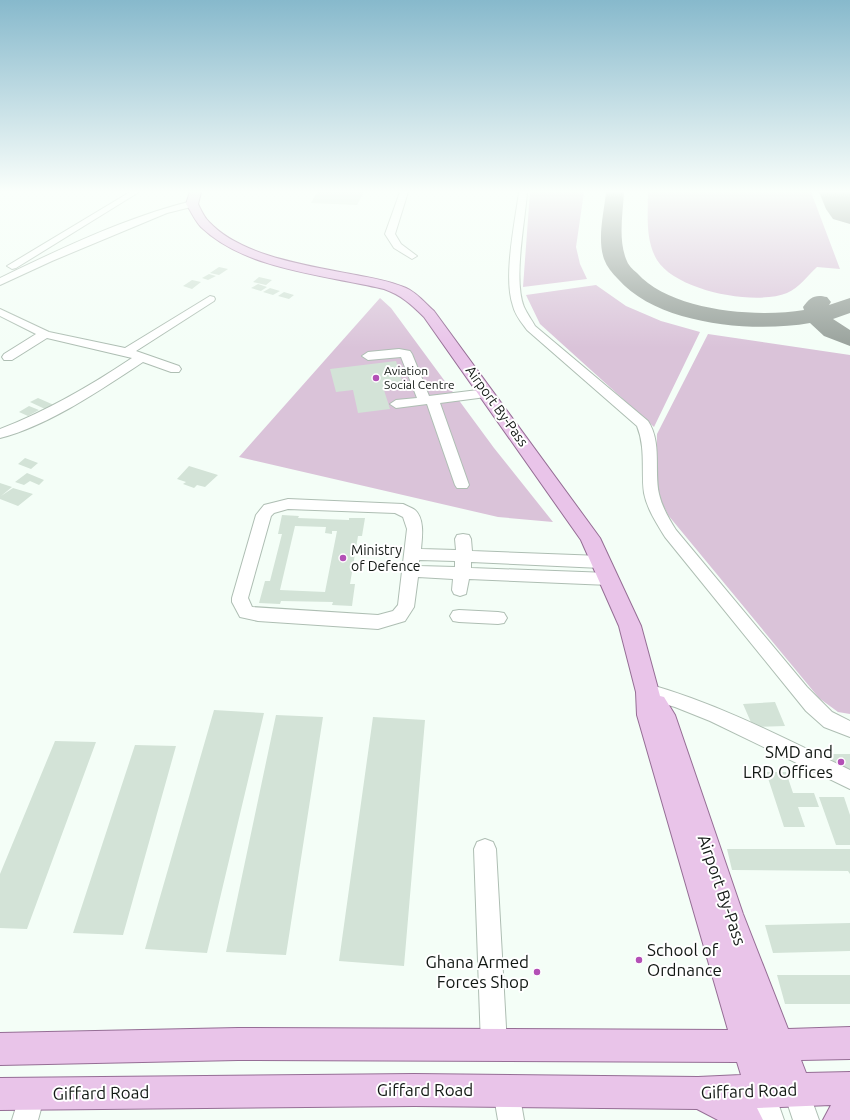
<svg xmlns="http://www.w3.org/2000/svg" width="850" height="1120" font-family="Ubuntu,sans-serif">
<rect width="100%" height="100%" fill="#f4fef7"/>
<!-- green -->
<path fill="#dac3d9" d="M530,192h54l-8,55 4,17 7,15 -64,8z
M648,192h163l29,77 -23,-2c-9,8 -18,21 -30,26 -32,13 -111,-2 -130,-33 -12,-20 -9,-46 -9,-68z
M596,285l30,21 35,15 39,11 -46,95 -114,-103 -14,-29z
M380,298l11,10 103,140 59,74 -55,-5 -259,-60z
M708,334l142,21v359l-12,-2 -19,-14 -151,-183 -10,-21 -2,-21 1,-39z"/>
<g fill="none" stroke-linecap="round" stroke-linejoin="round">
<!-- taxiway -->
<path fill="#98a19b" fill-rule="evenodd" d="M606,192h18c-1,21 -6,46 2,67 2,6 6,10 11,14 34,38 119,45 167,37l-1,-3c7,-10 12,-13 24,-10l4,5 -2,3 21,-7v15l-17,6 17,11v16l-26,-10 -14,-13c-57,10 -152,2 -192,-44 -6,-6 -11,-12 -14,-20 -7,-21 0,-46 2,-67z"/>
<!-- runway -->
<path fill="#98a19b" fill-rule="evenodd" d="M819,192h31v32l-17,-5 -7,-10z"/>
</g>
<!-- building -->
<path fill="#d3e3d7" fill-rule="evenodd" d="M317,192h47l-7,13 -46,-2z
M219,267l9,2 -9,6 -9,-2z
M209,274l7,2 -8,4 -6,-2z
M259,277l13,3 -6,5 -13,-3z
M192,280l9,2 -9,7 -9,-3z
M258,284l9,3 -6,4 -10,-3z
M270,288l10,3 -7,4 -10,-3z
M284,292l10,3 -5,4 -11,-3z
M396,361l7,23 -20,3 7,22 -32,4 -5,-23 -17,2 -6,-23z
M38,398l16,7 -9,4 -15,-7z
M29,406l10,4 -11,6 -9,-4z
M25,458l13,5 -7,6 -13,-5z
M189,466l29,9 -13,12 -8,-2 -3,3 -11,-4 3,-2 -9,-3z
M27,473l17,7 -5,5 -9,-4 -6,4 -9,-3z
M0,483l12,4 -11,9 12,-8 20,6 -15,12 -18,-7z
M282,515l17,1 -1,2 51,2v-2h16l-3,18h-4l-8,48h5l-3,22 -20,-1 1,-3 -52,-1 -1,3 -21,-1 6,-22h5l12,-47h-4zM295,526l31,1 -1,6 7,1v-3h5l-12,61 -45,-2z
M775,702l10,24 -32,1 -10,-23z
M214,710l50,3 -57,240 -62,-4z
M276,715l47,2 -37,238 -60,-3z
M373,717l52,3 -21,246 -65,-5z
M55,741l41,1 -69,187 -27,-1v-54z
M135,745l41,1 -53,189 -50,-2z
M830,754h20v16h-14z
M766,772h20l7,21h21l5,14h-21l7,20h-21z
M819,797h25l6,18v30h-14z
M727,849h123v25l-2,-3 -116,-1z
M850,923v28l-77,2 -8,-28z
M777,975h73v29h-65z"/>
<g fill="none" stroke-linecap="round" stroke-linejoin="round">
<defs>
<path id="minor" d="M130,192h9l-123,76 -4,1 -5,-3z
M400,192h8l-13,42 6,10 16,12 -5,3 -18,-11 -9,-14z
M519,192h8c-2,31 -14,87 -3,115 3,7 8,13 11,19l113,95c14,21 6,49 11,73 3,13 10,25 17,36l131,157 25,25 18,9v16l-26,-10 -18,-16 -141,-174c-8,-13 -18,-28 -21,-44 -3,-23 2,-45 -7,-67l-110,-96c-5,-7 -12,-15 -14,-24 -10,-29 2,-83 6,-114z
M192,201l5,3 -2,2 -28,7 -115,48 -52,24v-7c60,-29 127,-61 192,-77z
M210,296l4,1 1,2 -1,2 -78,50 43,15 2,3 -2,3h-8l-28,-10c-41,27 -95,64 -143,76v-9c47,-18 90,-43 132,-71l-85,-20 -35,22h-8l-2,-3 2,-3 32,-20 -36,-18v-7l49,23 76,16z
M399,349l11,2 2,3 17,42 57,-7 6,4 -6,4 -46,6 29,82 -2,3h-10l-2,-3 -28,-81 -31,4 -6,-4 6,-4 21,-2 -16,-41 -33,3 -6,-4 6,-4z
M288,499l115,5c4,2 9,4 12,6 10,9 7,28 6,39l35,1 -1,-11 2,-4 6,-1 6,1 2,4 1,12 129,5 6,2 2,4 -2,4 -6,2 -130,-6v6l138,5 6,2 2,4 -2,4 -6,2 -140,-6 -3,15 -6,2 -6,-2 -2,-4 1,-11 -35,-2 -4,30 -9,14 -27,8 -120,-8 -18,-4 -8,-15v-4l24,-83 8,-10zM288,509l107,4 8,4 4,12 -9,76 -5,6 -15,4 -126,-8 -4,-9 23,-82 3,-3zM419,560l36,1v6l-36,-1z
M459,610l39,2 6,1 3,5 -3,5 -6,1 -39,-2 -6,-1 -3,-5 3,-5z
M648,684c71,20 136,54 202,86v19l-140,-68 -35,-14 -34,-10 -2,-5 2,-5z
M485,839l8,3 3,7 11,196 -4,9 -9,4 -9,-4 -4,-9 -7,-196 3,-7z
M796,1077l9,4 14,39h-26l-10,-30 4,-9z
M506,1078l9,4 4,9 5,29h-26l-5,-29 4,-9z
M762,1079l9,4 13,37h-26l-9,-28 4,-9z
M32,1081l9,4 4,9 -7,26h-26l11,-35z"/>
<path id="major" d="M190,192h11l-3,12c3,6 6,13 11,18 33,35 101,44 147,53 16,3 34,6 50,13 11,5 19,15 28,23l166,227 41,88 19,70 4,1 11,18 68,199 45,115 62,-2v32l-49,1 5,13 44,-1v48h-27l8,-15 -74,3 6,12h-45l-21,-11 -283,-3 -414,4v-32l414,-4 284,3 43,-2 -4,-13 -499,-2 -238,5v-32l238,-5 490,2 -91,-315 -1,-23 -17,-66 -38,-86 -157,-223c-13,-13 -23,-22 -40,-28 -59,-14 -138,-19 -183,-62 -6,-6 -10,-16 -15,-23z"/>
</defs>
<!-- minor casing -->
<use href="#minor" stroke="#aebeb3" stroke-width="2"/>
<!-- major casing -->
<use href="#major" stroke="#956e95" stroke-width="2"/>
<!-- minor -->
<use href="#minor" fill="#fff" fill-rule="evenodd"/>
<!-- major -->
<use href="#major" fill="#e9c4e9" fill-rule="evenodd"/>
</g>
<!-- sky -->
<linearGradient id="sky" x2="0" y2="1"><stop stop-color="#87b9cc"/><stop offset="0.55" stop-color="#fafffb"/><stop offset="1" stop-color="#fafffb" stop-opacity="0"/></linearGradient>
<rect width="850" height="348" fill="url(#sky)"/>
<!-- markers -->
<g fill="#b350b6" stroke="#fff" stroke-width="1.5">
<circle cx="376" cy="378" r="4"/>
<circle cx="343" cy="558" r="4"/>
<circle cx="841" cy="762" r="4"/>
<circle cx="639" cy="960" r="4"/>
<circle cx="537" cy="972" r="4"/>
</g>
<g text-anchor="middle" stroke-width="4" stroke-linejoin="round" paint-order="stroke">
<!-- far-poi labels -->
<g font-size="12" fill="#121814" stroke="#fff" text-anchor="start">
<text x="384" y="375">Aviation<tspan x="384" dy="14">Social Centre</tspan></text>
</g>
<!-- street labels -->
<g font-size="14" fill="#121814" stroke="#fff">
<text transform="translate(497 406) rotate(54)" y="5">Airport By-Pass</text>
</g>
<!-- poi labels -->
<g font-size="14" fill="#121814" stroke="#fff" text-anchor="start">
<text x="351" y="555">Ministry<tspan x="351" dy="16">of Defence</tspan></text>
</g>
<!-- near-poi labels -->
<g font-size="17" fill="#121814" stroke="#fff" text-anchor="end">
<text x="833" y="758">SMD and<tspan x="833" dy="20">LRD Offices</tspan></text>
<text x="647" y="956" text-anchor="start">School of<tspan x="647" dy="20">Ordnance</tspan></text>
<text x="529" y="968">Ghana Armed<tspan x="529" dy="20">Forces Shop</tspan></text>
</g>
<!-- near-street labels -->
<g font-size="17" fill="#121814" stroke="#fff">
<text transform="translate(722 890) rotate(71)" y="6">Airport By-Pass</text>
<text x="425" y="1096">Giffard Road</text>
<text transform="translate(749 1091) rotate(-2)" y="6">Giffard Road</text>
<text transform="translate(101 1093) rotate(-1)" y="6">Giffard Road</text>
</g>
</g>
</svg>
